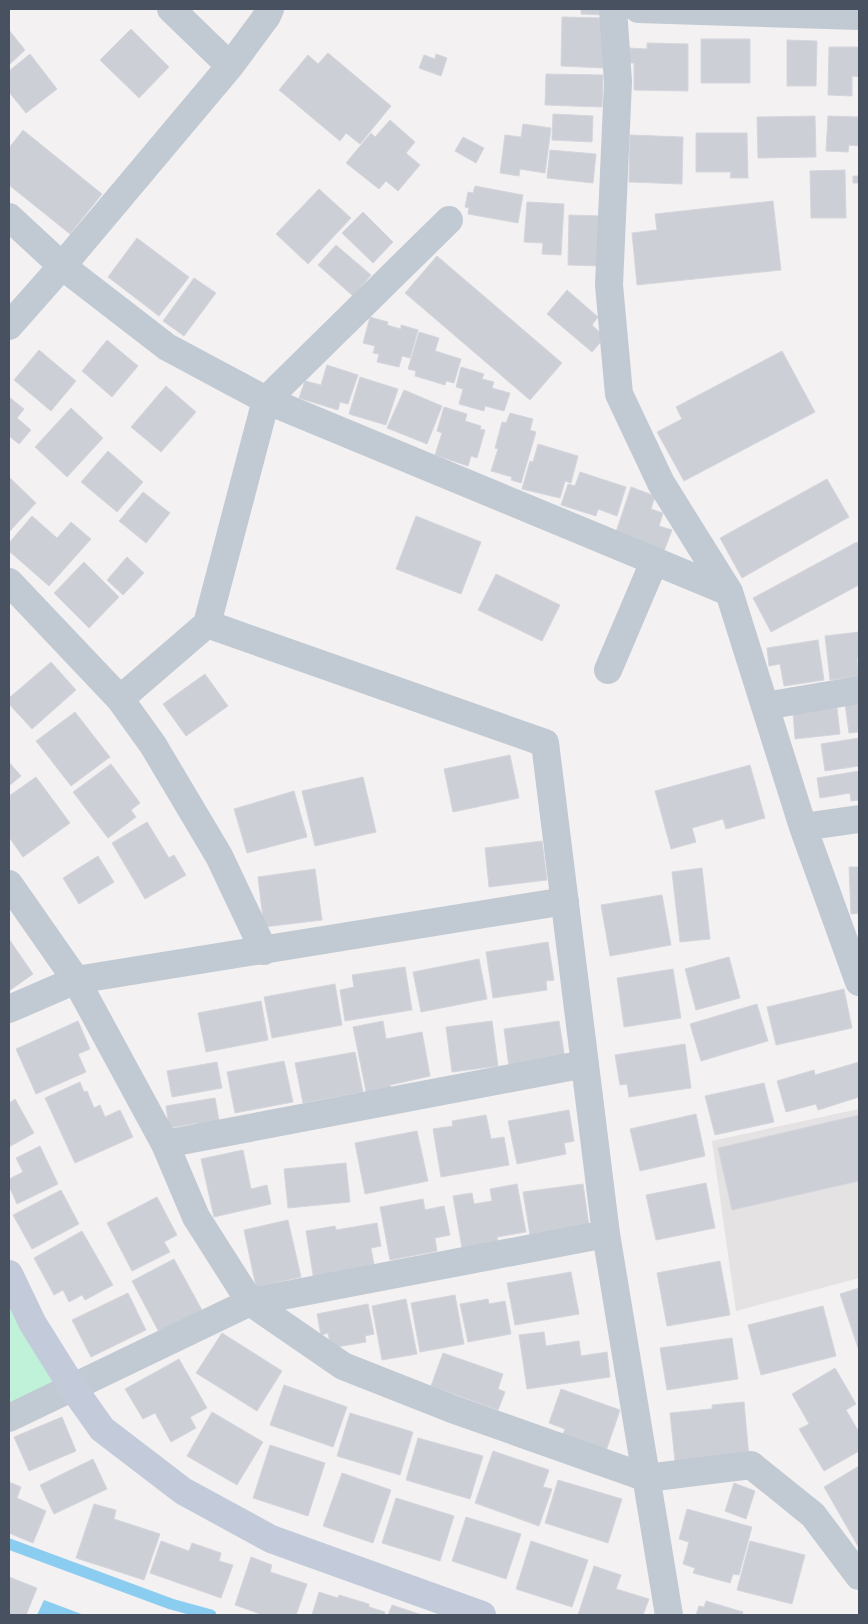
<svg xmlns="http://www.w3.org/2000/svg" width="868" height="1624" font-family="'Golos Text',sans-serif">
<rect width="100%" height="100%" fill="#f3f1f1"/>
<!-- education -->
<path fill="#e5e2e3" d="M859,1109v169l-123,33 -24,-170z"/>
<!-- green -->
<path fill="#bff2d9" d="M9,1295l48,86 -48,22z"/>
<!-- water -->
<path fill="#8acdf1" d="M44,1600l40,15h-47z"/>
<g fill="none" stroke-linecap="round" stroke-linejoin="round">
<!-- stream -->
<path stroke="#8acdf1" stroke-width="11" d="M9,1544l162,60 40,11"/>
</g>
<!-- building -->
<path fill="#cdcfd6" stroke="#d5d6dd" d="M581,9h23v6l-23,-1z
M562,17l43,1 -1,50 -43,-2z
M131,29l38,38 -30,31 -39,-38z
M9,30l16,20 -16,15z
M701,39h49v44h-49z
M787,40l30,1 -1,45h-29z
M647,43l41,1v47l-54,-1v-27h-6v-15l19,1z
M829,47h30v30l-7,-1v20l-24,-1z
M328,53l63,53 -31,38 -14,-11 -6,8 -61,-51 29,-35 10,9z
M30,54l27,35 -31,24 -17,-21v-21z
M436,54l11,4 -6,18 -22,-8 5,-13 11,4z
M546,74l57,1 -1,32 -57,-2z
M553,114l40,2 -1,26 -40,-2z
M815,116l1,41 -58,1 -1,-41z
M828,116l31,1v29l-10,-1 -1,7 -22,-1z
M390,120l25,22 -9,11 14,12 -22,26 -12,-10 -7,8 -33,-26 25,-30 4,4z
M523,124l28,4 -6,45 -25,-4 -1,7 -19,-3 5,-38 16,2z
M23,130l79,64 -32,40 -61,-49v-37z
M696,133h51l1,45h-18l1,-6h-35z
M630,135l53,2 -1,47 -53,-2z
M463,137l21,11 -8,15 -21,-12z
M550,150l46,4 -3,29 -46,-5z
M845,170l1,48h-35l-1,-47z
M853,176h6v7h-6z
M475,186l48,9 -5,28 -50,-9 1,-6 -4,-1 3,-15 5,1z
M319,189l32,29 -43,46 -32,-30z
M773,201l8,69 -144,15 -5,-52 25,-3 -2,-16z
M527,202l37,2 -3,51 -19,-1 1,-11 -19,-1z
M363,212l30,30 -20,21 -31,-30z
M569,215l32,1 -2,50 -31,-1z
M137,238l52,39 -30,39 -51,-39z
M336,245l35,30 -18,21 -35,-31z
M437,256l125,107 -32,37 -125,-107z
M194,278l22,15 -32,43 -21,-15z
M567,290l31,27 -6,8 13,12 -13,15 -45,-38z
M370,317l18,5 -1,3 14,4v-4l17,5 -8,28 -8,-2 -3,11 -22,-5 2,-8 -6,-1 2,-7 -12,-3z
M419,332l20,6 -4,13 26,8 -7,24 -8,-2 -1,4 -30,-9 1,-5 -8,-2z
M107,340l31,26 -26,31 -30,-26z
M39,350l37,31 -25,30 -37,-31z
M782,351l33,61 -131,69 -27,-49 25,-13 -6,-12z
M327,365l31,10 -10,29 -8,-2 -2,8 -39,-12 6,-17 16,4z
M461,367l23,7 -2,5 12,3 -2,6 18,5 -6,18 -19,-5 -1,5 -25,-7 4,-15 -7,-2z
M360,377l38,12 -12,36 -37,-11z
M166,386l30,26 -35,40 -30,-25z
M404,390l38,16 -15,38 -40,-16z
M9,397l15,12 -7,9 14,12 -12,14 -10,-8z
M444,407l23,7 -2,7 16,5 -1,3 5,1 -8,28 -6,-2 -3,10 -33,-11 7,-22 -5,-2z
M71,408l32,30 -36,39 -32,-30z
M510,413l23,6 -3,11 6,2 -15,51 -10,-3 1,-3 -21,-6 7,-22 -3,-1 7,-26 4,1z
M538,444l40,12 -7,27 -6,-2 -5,17 -38,-9 8,-28 3,1z
M108,451l35,31 -26,30 -36,-30z
M580,472l46,15 -9,29 -19,-7 -2,7 -35,-11 7,-21 7,2z
M9,477l27,26 -27,29z
M827,479l22,38 -107,61 -22,-40z
M631,487l24,9 -4,13 12,4 -4,13 13,4 -8,21 -48,-19z
M143,492l27,21 -24,30 -27,-22z
M32,516l25,22 14,-16 20,17 -42,47 -40,-35v-8z
M416,516l65,26 -20,52 -65,-25z
M857,542l2,4v39l-88,47 -18,-34z
M127,557l17,16 -21,22 -16,-15z
M84,562l35,35 -30,31 -35,-35z
M496,574l64,31 -18,36 -64,-31z
M859,632v26l-2,1 2,17 -29,4 -5,-44z
M818,640l6,40 -40,6 -4,-22 -11,2 -2,-18z
M51,662l25,28 -44,39 -23,-25v-6z
M205,674l23,32 -42,30 -23,-32z
M859,703v29l-10,1 -4,-29z
M837,708l3,26 -45,5 -2,-27z
M75,712l35,45 -39,29 -35,-45z
M859,738v28l-34,5 -4,-27z
M510,755l9,43 -66,14 -9,-43z
M9,762l12,14 -12,10z
M111,764l29,39 -9,7 5,7 -28,21 -35,-46z
M750,765l15,53 -39,11 -3,-10 -31,9 4,14 -25,7 -16,-58z
M859,771v29l-8,1 -1,-8 -30,5 -3,-20z
M36,777l34,46 -47,34 -14,-20v-41z
M363,777l13,55 -61,14 -13,-55z
M294,791l13,46 -60,16 -13,-44z
M147,822l22,36 5,-3 12,20 -41,24 -33,-56z
M542,841l5,39 -58,7 -4,-39z
M98,856l16,26 -35,22 -16,-26z
M849,867h10v46l-8,1z
M702,868l8,71 -30,3 -8,-70z
M315,869l7,51 -58,7 -6,-50z
M662,895l9,50 -61,11 -9,-51z
M9,939l24,35 -24,17z
M548,942l6,38 -8,1 1,9 -54,8 -7,-46z
M729,957l11,41 -44,12 -11,-41z
M479,959l8,40 -66,13 -8,-40z
M405,967l7,43 -67,11 -5,-31 14,-3 -2,-12z
M673,969l8,49 -57,9 -7,-49z
M335,984l7,41 -70,13 -8,-41z
M844,989l8,39 -76,17 -9,-38z
M261,1001l7,39 -62,12 -8,-39z
M757,1004l11,37 -67,20 -11,-37z
M78,1021l12,28 -12,5 8,18 -50,22 -20,-45z
M383,1021l3,18 36,-7 8,44 -40,9 1,6 -24,5 -14,-69z
M492,1021l6,45 -46,6 -6,-45z
M559,1021l6,38 -56,8 -5,-38z
M685,1044l6,44 -62,9 -2,-13 -7,1 -5,-30z
M355,1052l8,40 -60,11 -8,-40z
M284,1061l9,41 -58,11 -8,-41z
M217,1062l5,26 -50,9 -5,-26z
M859,1062v35l-41,13 -2,-6 -30,8 -9,-31 37,-11 1,5z
M80,1082l4,10 3,-1 7,17 6,-3 5,12 15,-7 13,27 -58,26 -30,-65z
M764,1083l10,39 -59,13 -10,-39z
M215,1098l5,28 -21,4 -1,-7 -29,5 -3,-22z
M15,1099l19,34 -25,14v-44z
M569,1110l5,31 -10,2 2,11 -49,10 -9,-43z
M696,1114l9,42 -65,15 -10,-42z
M486,1115l5,24 13,-2 5,28 -68,12 -8,-48 20,-3 -1,-5z
M859,1115v66l-127,29 -14,-62z
M417,1131l11,50 -63,13 -10,-51z
M40,1146l18,38 -41,20 -8,-18v-7l14,-7 -7,-14z
M243,1150l8,39 16,-4 4,19 -57,13 -13,-58z
M346,1163l4,39 -62,6 -4,-39z
M706,1183l9,45 -59,12 -10,-45z
M517,1184l9,48 -29,5 1,6 -36,5 -9,-52 19,-3 2,11 18,-3 -2,-12z
M583,1184l6,42 -59,9 -7,-43z
M61,1190l18,34 -47,25 -19,-34z
M157,1197l20,38 -13,7 6,10 -38,19 -25,-48z
M423,1199l2,11 19,-4 6,29 -15,3 2,13 -47,9 -10,-53z
M288,1220l13,57 -45,10 -12,-57z
M377,1223l4,23 -10,2 4,22 -61,11 -8,-50 29,-5 1,4z
M82,1231l31,54 -28,15 -3,-5 -13,7 -6,-12 -9,5 -20,-37z
M174,1259l29,53 -43,22 -28,-53z
M720,1261l10,54 -63,11 -10,-53z
M571,1272l8,42 -64,11 -8,-42z
M859,1288v63l-19,-57z
M128,1293l18,37 -55,27 -19,-37z
M455,1295l9,49 -44,8 -9,-49z
M406,1299l11,55 -35,6 -10,-54z
M488,1299l1,5 16,-3 6,33 -43,8 -8,-38z
M368,1304l6,30 -9,2 1,6 -35,6 -3,-15 -7,2 -4,-21z
M823,1306l13,50 -75,19 -13,-50z
M544,1332l2,14 33,-5 2,15 26,-4 3,25 -83,12 -8,-54z
M222,1333l60,38 -25,40 -61,-38z
M732,1338l6,41 -71,11 -7,-42z
M443,1353l60,21 -5,15 7,3 -7,18 -67,-24z
M179,1359l28,49 -17,9 6,11 -25,14 -16,-29 -12,6 -18,-30z
M835,1368l21,36 -10,6 13,22v19l-35,20 -25,-42 10,-5 -17,-30z
M284,1385l63,22 -14,40 -63,-22z
M561,1389l59,21 -15,44 -44,-15 4,-10 -16,-6z
M744,1402l5,56 -74,3 -5,-48 42,-4v-4z
M212,1412l51,30 -26,43 -50,-29z
M350,1413l63,19 -13,43 -63,-19z
M62,1417l14,34 -47,20 -15,-34z
M418,1438l65,18 -13,43 -64,-19z
M270,1445l55,18 -17,53 -55,-18z
M493,1451l56,19 -6,17 9,2 -13,37 -64,-23z
M93,1459l14,30 -53,25 -14,-29z
M859,1466v82l-35,-61z
M342,1473l49,17 -18,53 -50,-17z
M558,1480l64,19 -14,44 -63,-20z
M9,1482l12,5 -4,11 29,13 -13,32 -24,-10z
M734,1483l21,8 -9,28 -21,-8z
M396,1498l58,18 -14,45 -58,-18z
M94,1504l22,6 -2,9 46,15 -16,46 -68,-22z
M687,1509l65,18 -13,48 -6,-1 -3,9 -37,-10 2,-5 -12,-4 6,-22 -10,-3z
M466,1517l55,17 -15,45 -54,-18z
M161,1541l28,10 3,-8 29,10 -2,8 14,4 -12,33 -71,-25z
M531,1541l57,19 -16,47 -56,-18z
M750,1541l55,14 -13,49 -55,-14z
M251,1557l21,8 -2,7 37,12 -11,31h-33l-28,-10z
M594,1566l27,9 -5,14 33,10 -6,16h-65z
M9,1577l28,11 -11,27h-17z
M319,1592l19,6 1,-3 30,9v3l16,5 -1,3h-72z
M706,1601l37,11 -1,3h-46l3,-9 5,1z
M392,1605l30,10h-34z"/>
<g fill="none" stroke-linecap="round" stroke-linejoin="round">
<!-- street -->
<path stroke="#c1c9d3" stroke-width="28" d="M171,9l59,57
M613,9l5,73 -9,203 10,109 42,89 68,109 74,235 56,155
M638,9l221,7
M9,217l53,49 105,81 99,53 463,192
M9,326l53,-60 168,-200 37,-50 3,-7
M9,582l111,117 33,46 66,111 45,95
M207,624l59,-224 183,-180
M608,670l46,-108
M120,699l87,-75 338,119 61,491 63,381
M765,706l94,-16
M803,827l56,-8
M9,884l67,96 89,164 31,73 54,85 93,64 109,43 195,69 104,-13 62,50 46,61
M9,1009l67,-29 489,-79
M165,1144l420,-80
M9,1418l241,-116 356,-68"/>
<!-- secondary -->
<path stroke="#c3cbda" stroke-width="28" d="M9,1274l24,50 40,64 29,41 81,62 88,48 211,76"/>
</g>
<!-- border -->
<rect width="868" height="1624" fill="none" stroke="#485160" stroke-width="20"/>
</svg>
